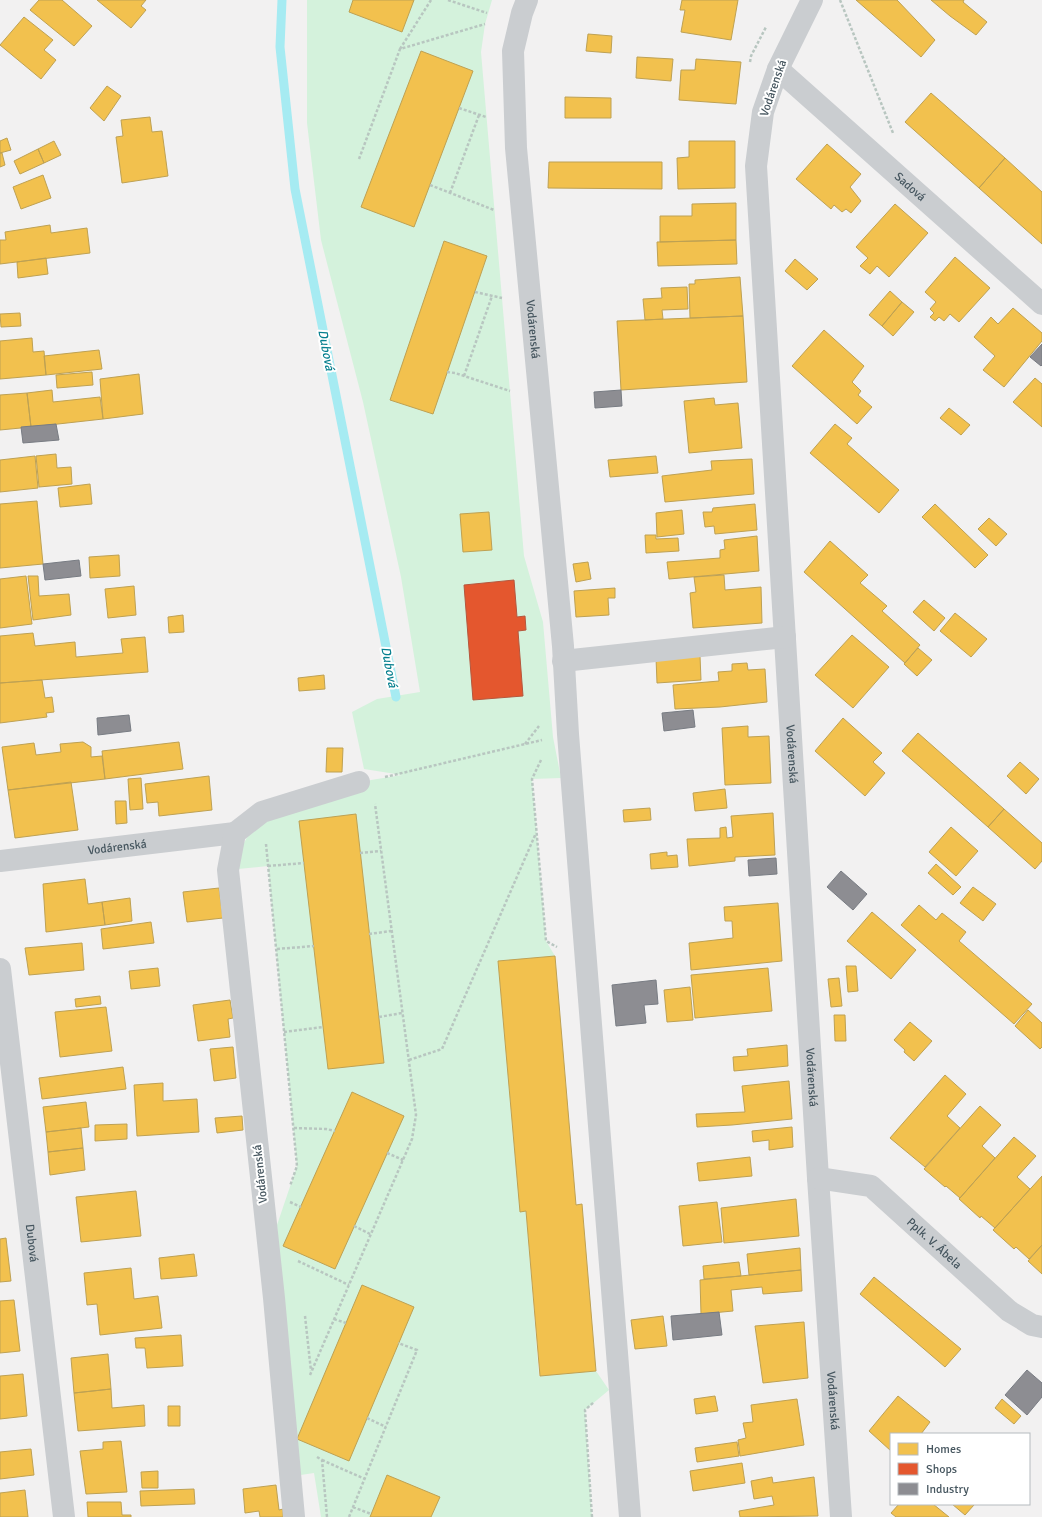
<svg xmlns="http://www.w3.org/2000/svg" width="1042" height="1517" font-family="Signika,sans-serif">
<rect width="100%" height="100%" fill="#f2f1f1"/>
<!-- green -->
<path fill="#d4f2dc" d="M307,0h185l-7,24 -4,28 43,504 19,66 10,115 8,41 -29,1 14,162 9,15 -57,5 22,250h6l13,165 57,-5 13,19 -24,20 7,107h-271l-7,-44 -20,3 -17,-251 20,-59 -29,-300 -40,4 34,-58 109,-32 31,-5 -38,-6 -12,-57 25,-13 43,-7 -19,-115 -38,-175 -42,-162 -14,-117z"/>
<!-- homes -->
<path fill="#f2c14e" stroke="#bea153" d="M39,0h23l30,26 -18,20 -44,-36z
M97,0h49l-5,6 5,4 -15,18z
M353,0h61l-12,32 -53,-20z
M682,0h56l-7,40 -50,-8 4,-22h-5z
M856,0h41l38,40 -14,17z
M931,0h33l-1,2 24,20 -11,13 -26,-19z
M24,17l29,23 -9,10 12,10 -15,19 -41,-34z
M588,34l24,2 -1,17 -25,-2z
M421,51l52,20 -59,156 -53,-20z
M637,57l36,2 -2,22 -35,-3z
M696,59l45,3 -5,42 -57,-4 2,-30h14z
M107,86l14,10 -17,25 -14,-13z
M931,93l74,65 -26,30 -74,-66z
M565,97l46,1v20h-46z
M150,117l2,15 10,-1 6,45 -46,7 -6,-46 7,-1 -2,-16z
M7,138l4,12 -11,3v-12z
M54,141l7,14 -17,8 -6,-14z
M689,141h46v47l-57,1 -1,-31 12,-1z
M827,144l34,30 -11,13 11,14 -10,12 -5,-4 -4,3 -8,-7 -3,4 -35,-30z
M38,149l6,14 -24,11 -6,-13z
M0,153h2l3,12 -5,2z
M1005,158l37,34v52l-63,-56z
M549,162h113v27l-114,-1z
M43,175l8,23 -30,11 -8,-22z
M736,203v37l-76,2v-26h32v-12z
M895,204l33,29 -39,44 -12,-11 -7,8 -10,-8 8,-8 -12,-11z
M50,225l1,8 36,-5 3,25 -90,11v-24h6l-1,-8z
M736,240l1,24 -79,2 -1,-24z
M444,241l43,15 -54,158 -43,-14z
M955,257l35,31 -31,34 -9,-8 -6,7 -5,-4 -4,4 -5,-4 4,-4 -4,-4 6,-7 -11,-10z
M46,258l2,16 -30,4 -1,-16z
M795,259l23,20 -11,11 -22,-19z
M740,277l3,39 -53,2 -1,-34h6v-4z
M687,287l1,22 -26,1 1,9 -18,1 -2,-21 19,-1 -1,-10z
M890,291l12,11 -20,24 -13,-11z
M902,302l12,10 -21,24 -11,-10z
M1013,308l29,25v8l-38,46 -21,-17 12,-14 -21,-19 17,-20 7,7z
M20,313l1,13 -20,1 -1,-13z
M743,316l4,66 -126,8 -4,-69z
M824,330l40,36 -12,16 9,9 -3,4 14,12 -15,17 -65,-58z
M32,338l1,14 11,-1 2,24 -46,4v-38z
M99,350l3,19 -56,6 -2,-19z
M92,372l1,13 -36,3 -1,-13z
M139,374l4,40 -40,5 -3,-40z
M1035,378l7,6v43l-29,-25z
M52,390l1,12 47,-5 3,22 -72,8 -4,-34z
M27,393l4,34 -31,3v-35z
M714,398l1,7 23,-2 4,45 -53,5 -5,-52z
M949,408l21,17 -9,10 -21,-17z
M835,424l17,14 -5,6 52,46 -20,23 -69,-60z
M56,454l1,14 14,-1 1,17 -33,3 -3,-31z
M35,456l3,32 -38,4v-32z
M656,456l2,17 -48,4 -2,-17z
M752,459l2,35 -89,8 -3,-26 50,-6 -1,-9z
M90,484l2,20 -32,3 -2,-19z
M37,501l6,63 -43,4v-64z
M755,504l2,26 -42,4 -1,-8 -9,1 -2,-15h9l1,-4z
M935,504l53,51 -13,13 -53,-51z
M682,510l2,24 -27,3 -1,-24z
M489,512l3,38 -29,2 -3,-38z
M989,518l18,16 -11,12 -18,-17z
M645,535h11v4l22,-1 1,13 -33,2z
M757,536l2,35 -90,8 -2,-17 53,-4v-8l5,-1 -1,-9z
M830,541l38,34 -8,8 27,23 -5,5 38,34 -15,18 -101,-91z
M119,555l1,21 -30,2 -1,-21z
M588,562l3,17 -15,3 -3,-18z
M724,575l1,15 36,-3 1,36 -69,5 -3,-35 6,-1 -2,-15z
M26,576l6,48 -32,4v-49z
M28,576h10l1,20 30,-2 2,21 -38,5z
M134,586l2,29 -28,3 -3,-29z
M615,588v10h-7l1,17 -33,2 -2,-26z
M924,600l21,18 -11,13 -21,-19z
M955,613l32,26 -16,18 -31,-26z
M183,615l1,17 -15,1 -1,-16z
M33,633l2,13 40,-4 1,15 47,-4 -2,-14 24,-2 3,35 -148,11v-47z
M852,635l37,32 -36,41 -38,-33z
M918,648l14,12 -15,16 -13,-12z
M700,656l1,24 -44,3 -1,-25z
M747,663l1,7 17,-1 2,33 -47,5 -45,2 -2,-24 46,-4 -1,-9 14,-1v-7z
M324,675l1,14 -26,2 -1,-13z
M42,680l3,18 7,-1 2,15 -8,1 1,4 -47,6v-40z
M843,718l39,35 -9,9 12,11 -20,23 -50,-45z
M748,726v11l21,-1 2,47 -46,2 -3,-57z
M918,733l86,76 -16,18 -86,-76z
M83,742l8,5v10l11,-1 3,23 -97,11 -6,-43 32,-4 2,12 25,-3 -1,-8z
M179,742l4,27 -78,10 -3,-28z
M327,748h16l-1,24h-16z
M1020,762l19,17 -13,15 -19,-18z
M209,776l3,34 -53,6 -1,-14 -11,1 -2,-19z
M141,778l2,31 -13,1 -2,-31z
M71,782l7,48 -63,8 -7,-48z
M725,789l2,19 -32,3 -2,-18z
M115,801h11l1,22 -11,1z
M650,808l1,12 -27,2 -1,-12z
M1004,809l38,34v18l-7,8 -47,-42z
M773,813l2,42 -40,2v4l-46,5 -2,-27 33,-1v-10l6,-1 1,11 6,-1 -2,-21z
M356,814l28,249 -56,6 -29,-248z
M951,827l27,24 -22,25 -27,-24z
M667,852v4l10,-1 1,12 -27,2 -1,-15z
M936,864l25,23 -8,8 -25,-22z
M85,879l3,25 14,-2 3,23 -59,7 -3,-48z
M973,887l23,17 -13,17 -23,-18z
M219,888l4,30 -36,4 -4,-30z
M130,898l2,23 -27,4 -3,-23z
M778,903l4,58 -91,9 -2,-27 44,-5 -1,-17h-7l-1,-14z
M919,905l17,15 6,-7 24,19 -7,9 73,63 -18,20 -113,-99z
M872,912l44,38 -25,29 -44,-38z
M151,922l3,21 -51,6 -2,-20z
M82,943l2,27 -55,5 -4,-27z
M555,956l21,249 6,-1 14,167 -56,5 -14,-165 -6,1 -22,-251z
M846,966h10l2,25 -10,1z
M158,968l2,18 -29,3 -2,-18z
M768,968l4,43 -77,7 -4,-43z
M839,978l3,28 -11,1 -3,-28z
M690,987l3,33 -26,2 -3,-32z
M100,996l1,8 -25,3 -1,-8z
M230,1000l3,18 -5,1 2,18 -32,4 -5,-36z
M106,1007l6,44 -52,6 -5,-45z
M1028,1010l14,13v24l-2,2 -25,-23z
M834,1015h11l1,26h-11z
M910,1022l22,19 -18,20 -10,-9 1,-2 -11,-10z
M787,1045l1,21 -54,5 -1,-14 15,-1 -1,-7z
M233,1047l3,31 -22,3 -4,-32z
M123,1067l3,22 -84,10 -3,-21z
M945,1075l21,19 -19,22 13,12 -35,39 -35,-29z
M789,1081l3,38 -60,6 -35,2 -1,-13 49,-2 -3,-26z
M163,1083v18l34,-2 2,33 -62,4 -3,-51z
M352,1092l52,24 -69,153 -52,-23z
M86,1102l3,25 -43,5 -3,-25z
M980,1106l21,19 -19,21 13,12 -35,40 -14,-12 -1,1 -21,-18z
M242,1116l1,14 -26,3 -2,-15z
M127,1124v15l-32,2v-16z
M792,1127l1,20 -24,3v-10l-16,2 -1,-11z
M81,1128l2,20 -35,4 -2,-20z
M1014,1137l22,19 -19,21 13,12 -35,39 -14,-12 -1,2 -21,-19z
M83,1148l2,22 -35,5 -2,-23z
M750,1157l2,19 -53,5 -2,-18z
M1042,1176v69l-13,14 -13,-12 -2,2 -21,-19z
M136,1191l5,45 -60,6 -5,-45z
M796,1199l3,37 -75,7 -3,-35z
M717,1202l5,40 -39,4 -4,-40z
M6,1238l5,43 -11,1v-43z
M1042,1245v29l-14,-13z
M800,1248l1,22 -52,5 -2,-21z
M194,1254l3,22 -36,3 -2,-21z
M739,1262l2,14 -37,3 -1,-13z
M131,1268l3,31 24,-3 4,32 -62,7 -3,-31 -10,1 -3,-32z
M801,1270l1,21 -39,3 -1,-7 -31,3 2,21 -32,3 -1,-34z
M874,1277l87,72 -16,18 -85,-73z
M362,1285l52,22 -65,154 -52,-22z
M14,1300l6,51 -20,2v-52z
M663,1316l4,30 -32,3 -4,-29z
M804,1322l4,56 -45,5 -8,-57z
M181,1335l2,31 -36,2 -2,-20h-9l-1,-10z
M108,1354l3,35 -37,4 -3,-35z
M23,1374l4,42 -27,3v-43z
M111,1389l1,19 32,-3 1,21 -67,5 -4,-38z
M715,1396l3,15 -22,3 -2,-15z
M898,1396l32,26 -9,12h-30v17l-22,-20z
M797,1399l7,46 -64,11 -2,-16 8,-2 -3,-15 10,-1 -2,-17z
M1002,1399l19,17 -7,8 -19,-16z
M168,1406h12v20h-12z
M121,1441l6,51 -41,2 -6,-43 23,-2v-7z
M737,1442l2,14 -42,6 -2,-14z
M31,1449l3,26 -34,4v-27z
M742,1463l3,20 -52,8 -3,-20z
M158,1471v17h-16l-1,-16z
M387,1475l53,22 -9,20h-61z
M772,1477l1,6 41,-6 4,39 -78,1 -1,-6 35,-6 -2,-9 -18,3 -3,-18z
M276,1485l3,25 4,-1v8h-23l-1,-6 -14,2 -2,-24z
M194,1489l1,15 -54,2 -1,-15z
M25,1490l3,27h-28v-24z
M87,1502h34l1,13h9v2h-43z
M899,1504h34l16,13h-53l-5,-4z
M952,1504h21l1,1 -9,10z"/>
<!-- shops -->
<path fill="#e4572e" stroke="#b5573d" d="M514,580l3,37 8,-1 1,14 -8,1 5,65 -50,4 -9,-115z"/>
<!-- industry -->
<path fill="#8d8d92" stroke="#787c83" d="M1042,344v21l-1,1 -11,-9z
M621,390l1,16 -27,2 -1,-16z
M56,424l3,16 -36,3 -2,-16z
M79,560l2,16 -36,4 -2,-16z
M693,710l2,17 -31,4 -2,-18z
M129,715l2,16 -33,4 -1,-17z
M776,858l1,16 -28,2 -1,-16z
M841,871l26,23 -14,16 -26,-23z
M656,980l2,24 -14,1 2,18 -30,3 -4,-41z
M719,1312l3,23 -49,5 -2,-24z
M1027,1370l15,13v14l-15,18 -22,-20z"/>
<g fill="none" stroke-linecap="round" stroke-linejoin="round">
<!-- stream -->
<path stroke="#a6ebf2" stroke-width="9" d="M282,0l-2,47 15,142 101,508"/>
<!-- path -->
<path stroke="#b8c6c0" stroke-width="2.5" stroke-dasharray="3 2" stroke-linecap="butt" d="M448,0l39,13
M840,0l53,133
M400,49l31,-49
M750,62l1,-6 15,-29
M459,108l27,9
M359,159l41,-110 85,-25
M430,185l64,25
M450,193l29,-78
M475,292l27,6
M447,372l8,1 55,18
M464,376l28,-80
M525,744l14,-18
M541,760l-9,19 14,162 11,6
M385,777l157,-37
M266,844l31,322 -7,20
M360,853l21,-2
M268,866l36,-3
M369,934l22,-3
M277,949l37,-3
M379,1017l23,-4
M284,1032l39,-5
M409,1060l33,-11 94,-216
M294,1128l32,1 9,2
M387,1153l16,7
M290,1202l11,5
M354,1226l16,8
M298,1261l51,24
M305,1316l6,55
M334,1319l12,4
M310,1375l102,-236 4,-24 -41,-311
M367,1418l19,9
M317,1457l5,3 5,57
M322,1460l43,19
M353,1507l18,7
M349,1517l68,-167 -19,-7
M592,1517l-7,-107 9,-8"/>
<!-- minor -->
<g stroke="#cacdd0" stroke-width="22">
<path id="s1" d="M527,0l-5,13 -9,38 3,97 47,498 5,88 62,783"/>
<path id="s2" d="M812,0l-34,69 -15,43 -7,54 62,1012 23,339"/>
<path id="s3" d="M778,69l264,235"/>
<path d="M563,661l222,-24"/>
<path id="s4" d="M0,861l235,-28"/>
<path id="s5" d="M0,969l64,548"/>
<path id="s6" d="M818,1178l53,8 138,125 23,14 10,2"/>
<path d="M294,1517l-20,-219 -46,-428 7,-37 27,-21 97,-30"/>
</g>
</g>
<g text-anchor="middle" stroke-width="4" stroke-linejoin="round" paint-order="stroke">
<!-- street labels -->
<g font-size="12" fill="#46565f" stroke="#fff">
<text transform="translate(773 88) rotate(-71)" y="4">Vodárenská</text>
<text dy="4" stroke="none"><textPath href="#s3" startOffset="177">Sadová</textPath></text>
<text dy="4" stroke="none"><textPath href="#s1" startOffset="332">Vodárenská</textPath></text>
<text dy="4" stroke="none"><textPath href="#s2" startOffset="766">Vodárenská</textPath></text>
<text dy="4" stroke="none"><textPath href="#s4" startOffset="118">Vodárenská</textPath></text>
<text dy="4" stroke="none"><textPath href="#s2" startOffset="1090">Vodárenská</textPath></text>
<text transform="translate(260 1174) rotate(-96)" y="4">Vodárenská</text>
<text dy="4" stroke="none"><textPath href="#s5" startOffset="276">Dubová</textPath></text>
<text dy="4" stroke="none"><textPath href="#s6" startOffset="139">Pplk. V. Ábela</textPath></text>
<text dy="4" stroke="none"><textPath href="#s2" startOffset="1414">Vodárenská</textPath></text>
</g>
<!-- water labels -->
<g font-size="13" font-style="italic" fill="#057f8e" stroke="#fff">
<text transform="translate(327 350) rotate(79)" y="5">Dubová</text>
<text transform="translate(390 667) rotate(79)" y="5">Dubová</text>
</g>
</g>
<!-- legend -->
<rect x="890" y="1433" width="140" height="72" fill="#ffffff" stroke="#b5bbbf"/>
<rect x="898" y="1443" width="20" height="12" fill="#f2c14e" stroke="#b5bbbf"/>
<text x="926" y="1453" font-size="12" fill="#46565f">Homes</text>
<rect x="898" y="1463" width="20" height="12" fill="#e4572e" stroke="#b5bbbf"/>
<text x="926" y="1473" font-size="12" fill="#46565f">Shops</text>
<rect x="898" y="1483" width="20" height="12" fill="#8d8d92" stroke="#b5bbbf"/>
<text x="926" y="1493" font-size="12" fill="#46565f">Industry</text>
</svg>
